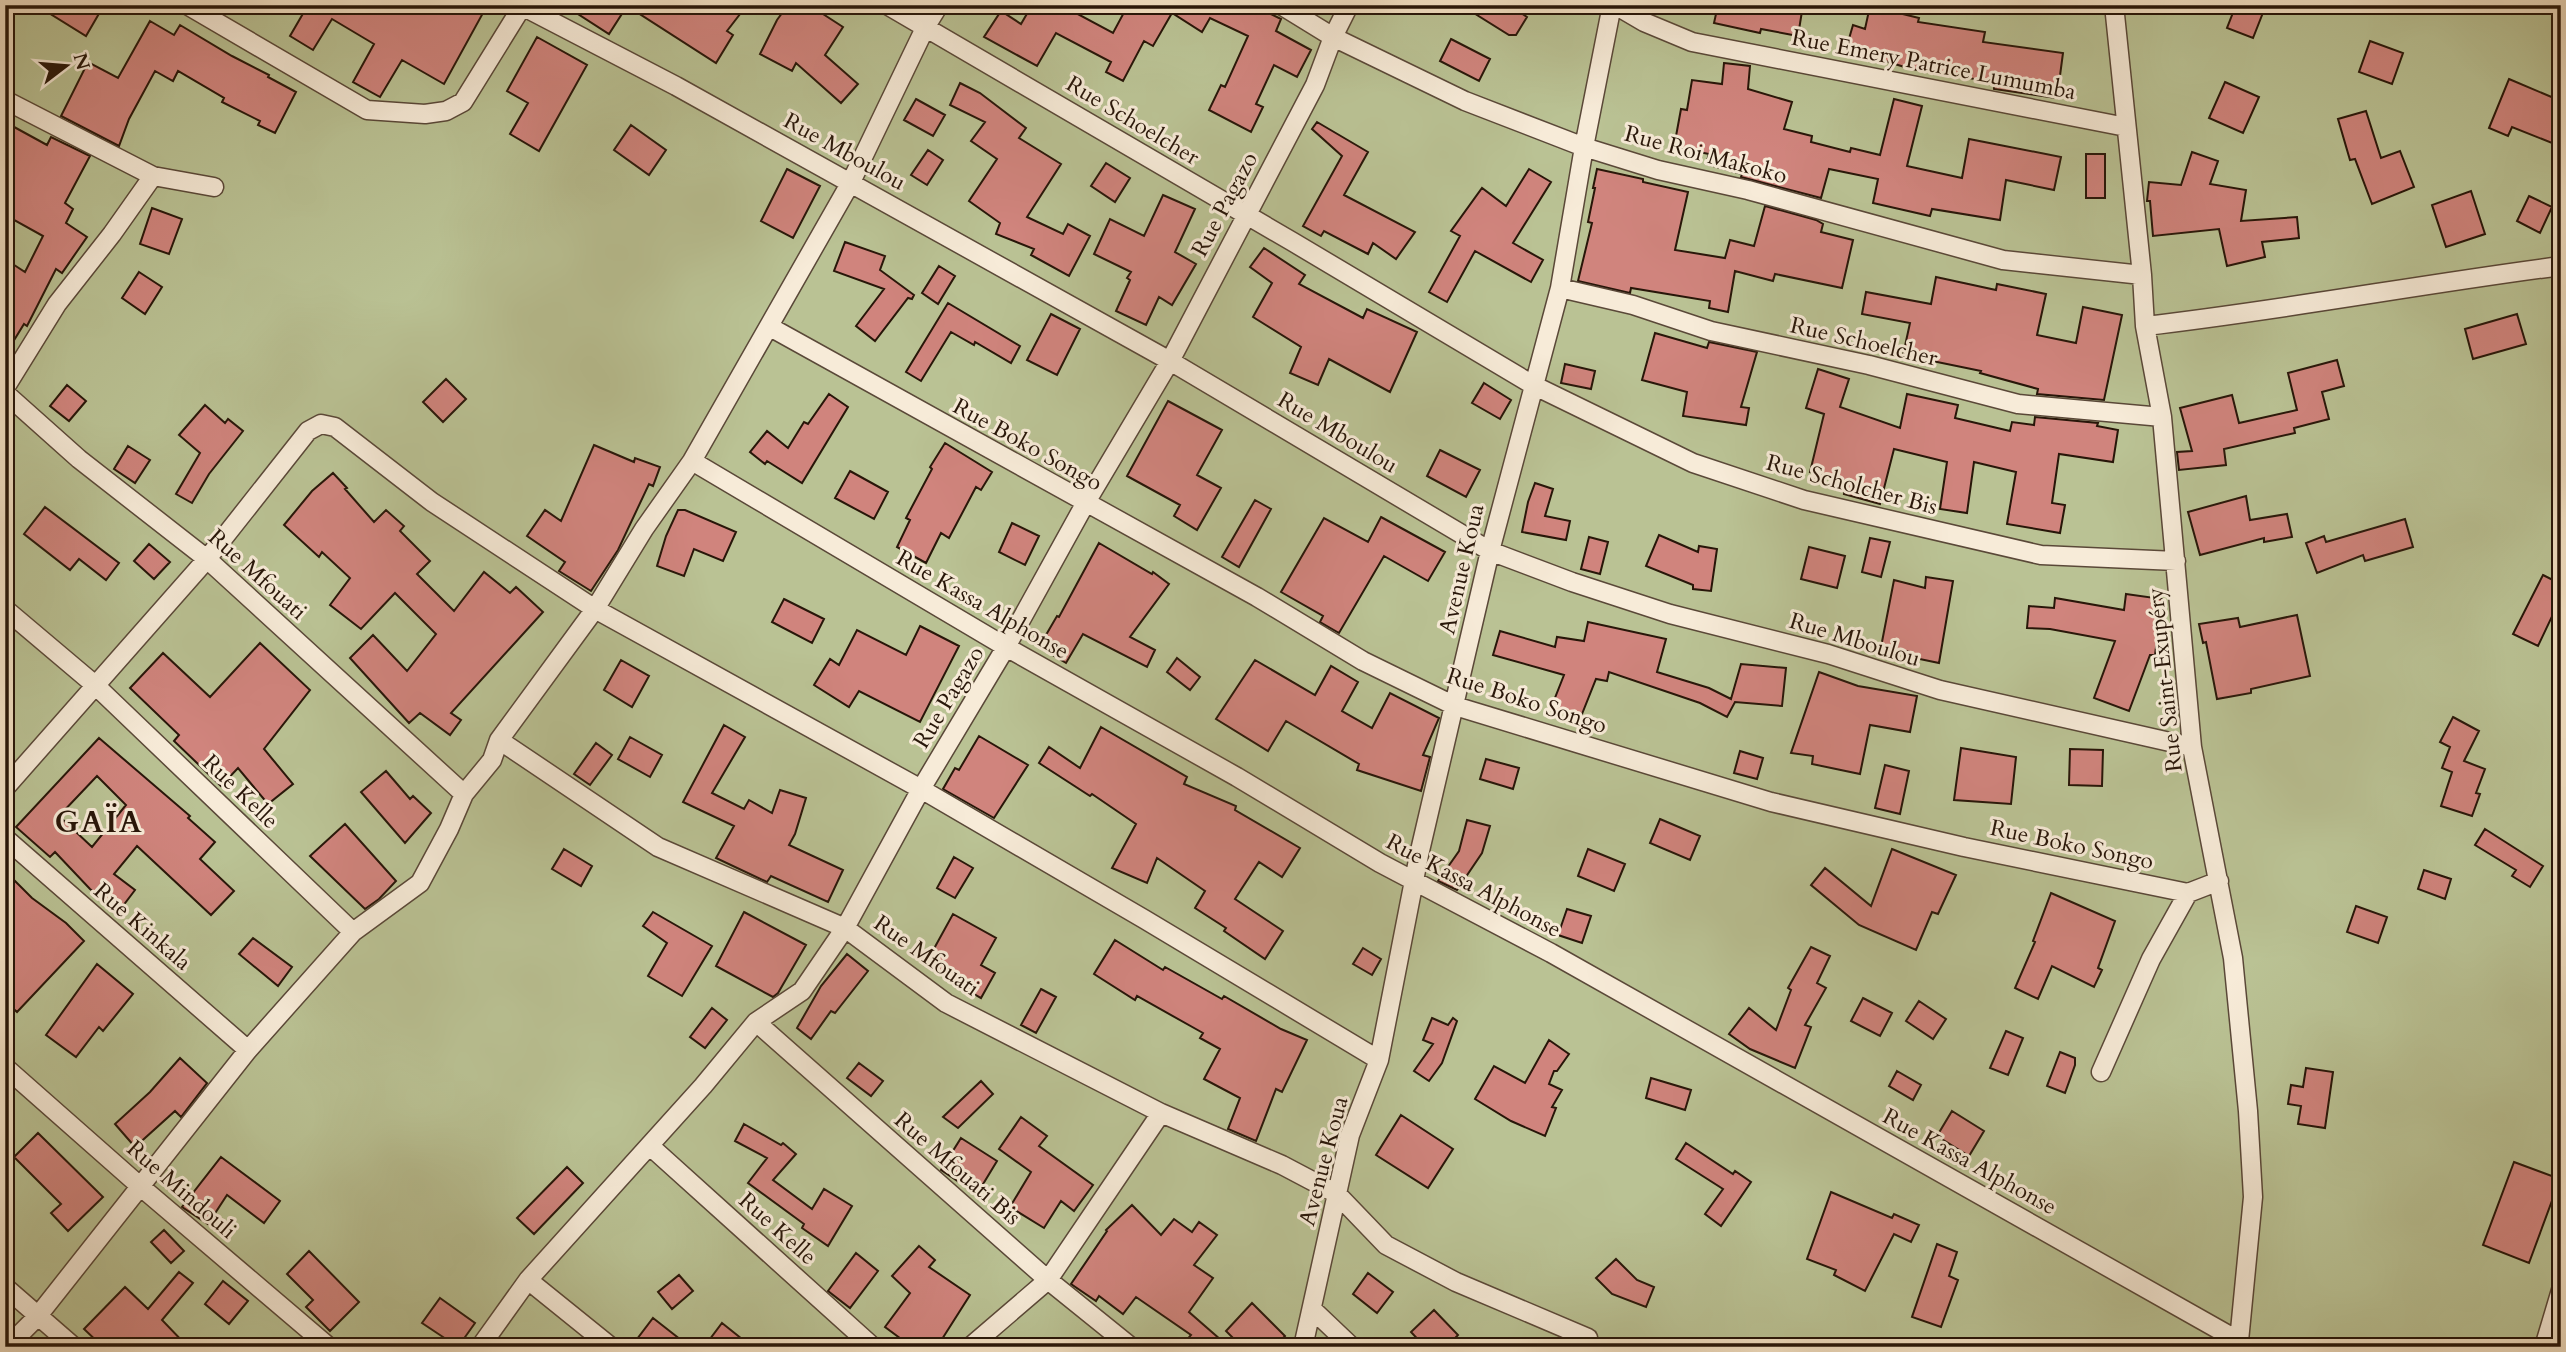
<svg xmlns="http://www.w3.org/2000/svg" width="2566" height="1352" font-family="Cardo,serif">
<rect width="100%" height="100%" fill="#f2e0c3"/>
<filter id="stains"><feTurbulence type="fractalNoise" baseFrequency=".00286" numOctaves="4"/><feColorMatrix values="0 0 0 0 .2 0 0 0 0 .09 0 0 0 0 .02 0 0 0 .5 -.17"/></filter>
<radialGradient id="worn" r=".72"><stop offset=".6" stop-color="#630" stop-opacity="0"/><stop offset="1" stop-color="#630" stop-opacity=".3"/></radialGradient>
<!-- green -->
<path fill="#bac294" stroke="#716c4e" stroke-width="2" d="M5,5h2556v1342h-2556z"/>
<!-- building -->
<path fill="#d0847d" stroke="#281609" stroke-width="2" fill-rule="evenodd" d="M36,5h68l-18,31z
M308,5h160l15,8 -39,71 -42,-24 -22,37 -27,-15 21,-38 -42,-25 -19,31 -23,-14z
M564,5h183l-20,26 6,4 -17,28 -89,-57 -18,28z
M788,5h21l34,22 -18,28 33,29 -17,19 -45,-40 -4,8 -32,-17 17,-34z
M1032,5h29l52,28 15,-28h124l29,14 -5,12 35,19 -14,27 -23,-12 -18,39 7,3 -12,25 -42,-22 12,-25 4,2 23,-51 -38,-18 -8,14 -30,-19 -19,33 -9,-5 -21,40 -17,-9 5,-10 -55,-29 -19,33 -53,-29 17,-26 20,13z
M1461,5h48l18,12 -11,18h-7z
M1718,5h85l-5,31 -37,-7 -1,4 -46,-10z
M2236,5h30l-13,33 -26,-10z
M1870,6l49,12 -1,4 67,10 -2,10 80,11 -6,45 -63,-9v-7l-83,-13 -65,-20 7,-24 12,4z
M150,21l24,14 6,-10 52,31 37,19 -1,2 28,15 -21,41 -17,-8 2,-4 -38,-19 2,-4 -46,-27 -5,10 -18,-10 -26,48 -10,27 -58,-30 27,-54 30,16z
M537,37l50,28 -48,86 -29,-17 18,-31 -21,-12z
M1451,39l39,20 -11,22 -39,-20z
M2370,41l33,12 -11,31 -33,-12z
M1724,63l26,3 -2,23 44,13 -8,27 28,7 -1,6 39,10 1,-4 29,7 14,-56 28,7 -15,60 55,12 7,-39 92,18 -7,33 -48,-10 -6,40 -68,-11 -2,7 -57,-13 5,-24 -49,-10 -8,29 -80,-21 1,-3 -36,-10 3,-10 -35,-7 7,-38 6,1 5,-30 30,4z
M2509,79l52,22v21l-9,21 -40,-16 -4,9 -19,-8z
M2225,82l34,15 -16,36 -34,-15z
M960,83l20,10 46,35 -7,10 42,26 -34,53 36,17 5,-10 22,12 -21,40 -38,-21 3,-6 -38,-15 4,-11 -31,-22 28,-42 -26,-18 14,-19 -35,-17z
M916,99l29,16 -12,21 -29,-16z
M2366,111l15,47 19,-7 14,36 -42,17 -17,-45 -5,1 -12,-41z
M5,122l42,23 4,-8 39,19 -25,47 8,6 -7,14 21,14 -25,36 -6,-4 -29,57 -3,-2 -19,31v-96l20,13 18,-36 -38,-21z
M1317,122l51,30 -24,43 71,37 -19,27 -23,-16 -5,11 -44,-23 -3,5 -18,-10 39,-70 -30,-27z
M631,125l35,25 -17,25 -35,-25z
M928,150l15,10 -16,25 -16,-10z
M2192,152l26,9 -8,23 36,6 -5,31 56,-4 2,21 -37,4 3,15 -38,9 -8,-37 -66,7 -3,-35h-3l2,-19 32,3z
M2086,154h19v44h-19z
M1106,163l24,15 -15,24 -24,-16z
M787,169l33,17 -27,52 -32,-17z
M1529,169l22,13 -38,61 30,17 -12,22 -56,-31 -28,51 -18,-10 31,-56 -9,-5 31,-43 24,18z
M1597,169l46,10v3l45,10 -13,58 50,8 5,-18 24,6 11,-40 51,14 7,4 -2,8 32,8 -11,48 -67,-14 -2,7 -38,-10 -7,41 -19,-4 1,-7 -79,-13 -1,5 -52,-12 14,-58 -4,-1 7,-34h-2z
M2471,191l14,43 -39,13 -14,-42z
M1163,195l32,14 -20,43 21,12 -24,41 -13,-8 -13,28 -30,-14 14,-31 -3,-2 4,-6 -37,-18 16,-35 34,17z
M2529,196l23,11 -12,26 -23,-12z
M152,208l30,11 -13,35 -29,-10z
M845,242l40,14 -5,14 34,25 -2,4 -4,-1 -33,43 -19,-15 28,-37 -50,-18z
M1264,248l41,27 -6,9 64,34 4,-9 50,23 -27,60 -61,-33 -11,26 -28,-12 11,-26 -48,-30 19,-34 -22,-16z
M939,266l16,10 -17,28 -16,-11z
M139,272l23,15 -17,27 -23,-16z
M1936,277l60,13 1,-6 49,10 -9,41 39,8 7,-36 39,8 -18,85 -67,-6 1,-5 -58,-16 1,-2 -78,-16 7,-32 -48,-9 4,-22 65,12z
M948,303l72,43 -9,17 -36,-21 -1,3 -23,-13 -30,49 -15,-9z
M1051,314l29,15 -23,46 -30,-15z
M2517,314l9,30 -53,15 -8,-30z
M1655,333l52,15 2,-6 48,10 -16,55 8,1 -3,17 -63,-9 4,-24 -45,-12z
M2337,360l7,26 -22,6 7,27 -35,9 1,5 -71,16 2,16 -47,5 -2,-18 15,-1 -12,-43 52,-13 7,28 58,-13 -9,-37z
M1565,364l30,7 -4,18 -30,-6z
M1818,369l31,10 -9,28 60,21 7,-34 51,11 -3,13 55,13 2,-9 22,3 1,-8 63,6 -1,3 21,4 -5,32 -54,-8 -7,49 13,2 -5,28 -53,-9 9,-52 -42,-10 -7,51 -27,-4 7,-47 -53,-13 -14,55 -36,-10 3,-13 -37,-9 14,-58 -18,-6z
M446,379l20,20 -23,23 -20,-20z
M1484,383l27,17 -11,19 -28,-16z
M67,385l19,16 -17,20 -19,-15z
M829,394l19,13 -46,76 -35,-22 -2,3 -15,-12 17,-21 21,17 16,-26 4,2z
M1168,401l54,29 -25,45 24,13 -24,42 -23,-14 6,-11 -53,-29z
M205,405l20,18 3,-4 15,12 -34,43 -17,29 -16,-9 24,-41 -21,-18z
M945,443l47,29 -11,18 -5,-3 -27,51 -8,-5 -15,30 -29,-16 13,-27 -4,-2 26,-49 -2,-2z
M594,445l40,17 1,-4 25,9 -7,19 -4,-2 -31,66 -27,41 -32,-20 6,-9 -38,-26 18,-26 16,11z
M128,446l22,14 -15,23 -21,-14z
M1440,450l40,20 -14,27 -39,-21z
M850,471l38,21 -14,27 -39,-21z
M333,473l14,15 -2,1 29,33 12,-12 18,16 -4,5 30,30 -13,13 37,37 30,-39 26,21 6,-6 27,25 -92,101 10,7 -11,15 -30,-22 -11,10 -59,-65 23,-23 34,36 29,-37 -41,-41 -34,36 -31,-24 20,-27 -28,-26 -3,5 -35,-32 28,-34z
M1535,483l18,6 -8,27 25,5 -4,19 -44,-8 6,-30z
M2246,496l4,24 37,-6 5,23 -28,5v-4l-64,17 -12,-43z
M1255,500l16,9 -32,58 -17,-10z
M45,507l74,56 -13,17 -27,-21 -9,11 -46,-36z
M678,510h7l51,22 -13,29 -29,-12 -10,27 -27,-10 9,-30z
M1381,517l64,35 -17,29 -44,-25 -45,77 -19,-11 3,-6 -42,-24 43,-74 44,24z
M2405,519l8,28 -48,14 -2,-6 -46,18 -11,-30 18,-7 2,6z
M1012,523l27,13 -14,29 -26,-13z
M1659,535l39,17 1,-6 18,3 -6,42 -18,-2v-4l-47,-19z
M1589,537l19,5 -8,32 -19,-5z
M1870,538l20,4 -9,35 -19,-5z
M1099,543l53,31 1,-2 16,12 -39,53 25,13 -8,17 -64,-33 -17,29 -27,-16 18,-31 2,1z
M149,544l21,18 -16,17 -20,-18z
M1809,547l36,9 -8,32 -36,-9z
M2543,575l18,9v29l-6,-3 -17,36 -25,-12z
M1926,577l27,4 -14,82 -29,-6 1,-5 -30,-5 13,-67 31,8z
M2126,594l36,5 -7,56h-5l-21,56 -35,-13 21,-57 -65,-12 -23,-1 2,-22 25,2 1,-10 69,12z
M784,599l40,20 -12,24 -40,-21z
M2297,615l13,61 -59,13v4l-34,6 -11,-57 -3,1 -4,-19 39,-6 2,9z
M1588,622l78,17 -9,33 52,16 22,11 10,-35 45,4 -4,38 -47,-4 -8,15 -27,-14 -91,-31 -2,9 -11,-2 -16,40 -29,-11 13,-33 -71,-20 7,-24 55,16 2,-10 27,4z
M920,626l39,20 -39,76 -61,-31 -10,16 -35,-22 16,-26 9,6 18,-35 49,25z
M260,643l50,47 -46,59 29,35 -25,20 -30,-36 -17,18 -47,-45 5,-6 -49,-47 33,-35 47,44z
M1177,658l23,19 -10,13 -23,-18z
M621,660l28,16 -17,31 -28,-17z
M1255,660l60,35 16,-29 27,16 -16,29 30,17 18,-35 49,25 -16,37 7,2 -9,34 -64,-21 2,-6 -73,-43 -18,30 -52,-32z
M1819,672l39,14 59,10 -7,36 -40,-7 -10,49 -48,-10 1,-8 -22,-3z
M2453,717l26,14 -15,30 21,8 -9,24 4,1 -8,22 -31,-10 11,-34 -10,-4 8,-21 -10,-5z
M724,725l21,12 -33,56 32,16 5,-9 23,13 8,-23 26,8 -11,36 -6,11 54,25 -15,32 -57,-26 -4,6 -51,-24 18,-32 -51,-24z
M1101,727l86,50 -3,7 52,22 -1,4 65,38 -18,29 -23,-15 -24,37 48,32 -18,28 -41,-28 2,-3 -31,-20 10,-17 -48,-33 -10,25 -35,-15 24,-44 -44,-30 -2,2 -51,-33 10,-16 31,21z
M979,736l49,29 -34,53 -51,-29 12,-21 4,2z
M630,737l32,18 -12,22 -32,-18z
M99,738l91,78 -2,2 27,24 -15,17 34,32 -23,24 -74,-69 -23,28 21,16 -16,21 -29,-22 -35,-37 -5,5 -34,-30zM97,776l29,29 -34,42 -33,-31z
M596,743l16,12 -22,30 -16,-11z
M1961,748l55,9 -5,47 -57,-4z
M2070,749l33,1 -1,36 -33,-1z
M1740,751l23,7 -6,21 -23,-6z
M1486,759l33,9 -6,21 -33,-10z
M1885,765l24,6 -9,43 -25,-6z
M386,771l24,28 3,-3 18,17 -26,30 -44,-51z
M1660,819l40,17 -10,24 -40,-17z
M1467,820l23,6 -8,27 -25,37 -19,-9 21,-30z
M345,824l51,57 -17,18 -14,10 -55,-53z
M2485,829l58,37 -13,21 -18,-11 4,-6 -41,-25z
M564,849l28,17 -11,20 -29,-17z
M1588,849l37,15 -11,27 -36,-15z
M1892,849l64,26 -18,39 -6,-2 -16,38 -57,-25 -48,-40 14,-17 46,38z
M954,857l19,11 -18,30 -18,-10z
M2424,870l27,9 -6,20 -27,-10z
M5,871l27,27 34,25 18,18 -67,71 -12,-11v-25l8,-8 -8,-6z
M2051,893l64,28 -17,47 4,2 -8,17 -42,-21 -14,33 -23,-11 20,-46 -2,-1z
M2356,906l31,11 -9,26 -31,-11z
M1567,909l24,7 -9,27 -24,-8z
M653,912l59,34 -30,50 -34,-20 19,-33 -24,-17z
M744,912l62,33 -28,48 -5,4 -57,-31z
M953,914l43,24 -15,27 14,8 -14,25 -56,-33z
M253,938l39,29 -14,19 -39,-32z
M1115,940l48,30 2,-3 57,32 2,-3 57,33 26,11 -25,52 -6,-3 -20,52 -28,-12 12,-31 -36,-19 16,-30 -20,-11 3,-5 -66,-37 -2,4 -41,-26z
M1811,947l19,9 -13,27 9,5 -21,37 6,2 -16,41 -45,-19 -21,-15 20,-26 27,22 15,-40 -3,-2z
M1363,948l18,11 -9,16 -19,-11z
M847,954l21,17 -33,42 -4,-2 -20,28 -14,-11 24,-42z
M97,964l36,30 -30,37 -4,-4 -23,30 -30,-22z
M1041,989l15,8 -20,36 -15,-8z
M1863,998l29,15 -12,23 -29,-15z
M1919,1001l27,18 -13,20 -27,-18z
M712,1008l15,12 -22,28 -15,-11z
M1432,1018l16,7 5,-7 4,3 -15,42 -13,18 -15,-10 19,-27 -10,-4z
M2006,1031l17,7 -15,37 -18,-7z
M1549,1040l20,14 -12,17h-3l-5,13 13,6 -10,17 4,1 -11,28 -34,-15 -36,-22 19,-33 31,17z
M2060,1052l15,6v7l-10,28 -18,-7z
M180,1058l27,25 -26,34 -6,-6 -40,36 -20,-23 35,-32z
M859,1063l24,18 -12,15 -24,-18z
M2306,1068l27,4 -8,56 -27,-4 3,-18 -13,-2 3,-19 12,2z
M1897,1071l24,14 -8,15 -24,-14z
M1651,1078l40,12 -6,20 -39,-12z
M981,1081l12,13 -35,34 -15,-11z
M1952,1111l32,20 -15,25 -32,-20z
M1401,1115l52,34 -25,39 -52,-33z
M1021,1117l26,19 -8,10 54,39 -19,26 -13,-10 -17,27 -34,-21 21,-35 -32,-23z
M744,1124l37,21 2,-2 13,11 -23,26 39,29 12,-20 28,17 -24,40 -26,-18 2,-4 -56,-41 19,-25 -32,-17z
M38,1133l65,64 -35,34 -17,-18 10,-9 -47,-47z
M961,1138l36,23 -20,33 -36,-24z
M1686,1143l47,31 2,-3 16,11 -30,44 -16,-12 18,-25 -47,-30z
M221,1157l59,44 -16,22 -37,-28 -19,29 -26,-17z
M2514,1162l46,17 -31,84 -46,-18z
M567,1167l16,16 -49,51 -17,-16z
M1831,1192l61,26 2,-4 25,11 -8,17 -17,-8 -29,57 -31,-16 2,-5 -29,-11z
M1132,1205l29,30 13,-16 18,13 7,-10 18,13 -23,30 19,13 -24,34 40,35h-48l10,-12 -55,-38 -13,17 -24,-18 -3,5 -25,-17 36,-53 -1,-1z
M164,1230l20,21 -13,12 -20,-21z
M1937,1244l20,8 -8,24 9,4 -17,47 -29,-10z
M919,1246l16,14 -6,7 41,28 -33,52h-25l-27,-20 25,-34 -18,-17z
M309,1251l50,51 -29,29 -24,-24 7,-7 -26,-26z
M856,1253l22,18 -28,37 -22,-17z
M1616,1259l21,21 17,7 -8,20 -34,-13 -16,-16z
M179,1272l14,11 -31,37 26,27h-85l-19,-18 41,-42 23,22z
M1368,1273l25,19 -16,21 -24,-19z
M679,1275l14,16 -21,18 -14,-17z
M223,1281l25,20 -19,23 -24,-20z
M440,1298l35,25 -17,24 -36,-24z
M1252,1303l33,33 -10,11h-33l-16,-16z
M1434,1310l24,25 -11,12h-22l-14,-15z
M653,1318l37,29h-59z
M722,1323l30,24h-48z"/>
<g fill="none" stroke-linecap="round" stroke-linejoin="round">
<defs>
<path id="minor" d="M187,5l180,105 58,4 21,-3 17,-9 60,-97
M520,5l156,81 494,275 320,190 82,31 98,32 158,40 112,36 252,57
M887,5l406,237 240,143 160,78 111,37 237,55 135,6
M1281,5l52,32 132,64 119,46 74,23 90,20 255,70 139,15
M1615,5l29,17 48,20 434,85
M2114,5l28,270 3,51 17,91 30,330 41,211 15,153 5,86 -14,144 -6,6
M5,100l148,76 61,11
M1560,288l73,17 78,26 158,34 149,39 144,13
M2145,326c139,-16 277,-42 416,-60
M770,327l487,270 106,64 92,45 316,96 193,45 224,46 31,-12
M5,388l52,-84 55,-70 41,-58
M5,393l74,66 128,100 257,235 28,-34 7,-20 96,-131 49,-80 48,-68 159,-279 75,-156 13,-21
M692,461l314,186 231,130 143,86 171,90 688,388
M5,609l90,76 258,247
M499,740l159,107 187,81 101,75 215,110 121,52 55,29 49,51 70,37 132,56
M5,788l202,-229 101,-128 13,-7 14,3 97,75 163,107 326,180 223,130 235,141
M5,838l243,212
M756,1022l292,258 83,67
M5,1067l136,120 188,160
M2101,1072l50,-113 37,-66
M650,1146l223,201
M528,1280l83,67
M5,1287l69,60
M1312,1309l40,38
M7,1347l30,-30 211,-267 105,-118 67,-49 29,-54 15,-35
M480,1347l48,-67 175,-194 53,-64 46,-31 43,-63 76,-139 85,-142 79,-143 85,-143 145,-276 18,-48 16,-32
M970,1347l78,-67 113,-167
M1303,1347l47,-212 29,-75 40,-205 71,-304 70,-263 24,-141 28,-142
M2544,1347l17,-57"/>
</defs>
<!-- minor casing -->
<use href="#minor" stroke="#5a4838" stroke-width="21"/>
<!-- minor -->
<use href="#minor" stroke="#f7ebd8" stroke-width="18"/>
</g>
<g text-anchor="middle" stroke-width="6" stroke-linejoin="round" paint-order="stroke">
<!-- street labels -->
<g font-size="23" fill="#281609" stroke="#f7ebd8">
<text transform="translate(1934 64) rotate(11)" y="8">Rue Emery Patrice Lumumba</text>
<text transform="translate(1133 120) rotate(31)" y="8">Rue Schoelcher</text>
<text transform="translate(845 151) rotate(29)" y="8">Rue Mboulou</text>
<text transform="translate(1706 154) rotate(15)" y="8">Rue Roi Makoko</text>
<text transform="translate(1224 204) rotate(-62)" y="8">Rue Pagazo</text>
<text transform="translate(1864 341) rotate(13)" y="8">Rue Schoelcher</text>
<text transform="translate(1338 432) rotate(31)" y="8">Rue Mboulou</text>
<text transform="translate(1028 444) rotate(29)" y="8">Rue Boko Songo</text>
<text transform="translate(1852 484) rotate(15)" y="8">Rue Scholcher Bis</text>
<text transform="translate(1461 569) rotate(-77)" y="8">Avenue Koua</text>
<text transform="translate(258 574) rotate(42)" y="8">Rue Mfouati</text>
<text transform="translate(983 604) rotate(30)" y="8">Rue Kassa Alphonse</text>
<text transform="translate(1855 639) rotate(17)" y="8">Rue Mboulou</text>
<text transform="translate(2164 680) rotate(-96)" y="8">Rue Saint-Exupéry</text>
<text transform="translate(948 697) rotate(-59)" y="8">Rue Pagazo</text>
<text transform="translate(1527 700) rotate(18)" y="8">Rue Boko Songo</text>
<text transform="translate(241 791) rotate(44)" y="8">Rue Kelle</text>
<text transform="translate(2072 844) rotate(12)" y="8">Rue Boko Songo</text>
<text transform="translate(1474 885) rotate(28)" y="8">Rue Kassa Alphonse</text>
<text transform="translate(143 926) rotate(41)" y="8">Rue Kinkala</text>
<text transform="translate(927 955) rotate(35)" y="8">Rue Mfouati</text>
<text transform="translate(1323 1161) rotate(-75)" y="8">Avenue Koua</text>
<text transform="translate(1970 1161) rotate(29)" y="8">Rue Kassa Alphonse</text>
<text transform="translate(958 1168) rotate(41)" y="8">Rue Mfouati Bis</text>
<text transform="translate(182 1189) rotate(41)" y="8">Rue Mindouli</text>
<text transform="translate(778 1228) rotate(42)" y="8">Rue Kelle</text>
</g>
<!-- district labels -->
<g font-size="30" font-weight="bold" letter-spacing="2" fill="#281609" stroke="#f7ebd8">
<text x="99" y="832">GAÏA</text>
</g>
</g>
<!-- margin -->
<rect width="2566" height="1352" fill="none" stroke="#f2e0c3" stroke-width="28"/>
<rect x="7" y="7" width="2552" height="1338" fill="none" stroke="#281609" stroke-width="3.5"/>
<rect x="14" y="14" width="2538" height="1324" fill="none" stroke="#281609" stroke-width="2"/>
<!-- north arrow -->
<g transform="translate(66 66) rotate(74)" stroke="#f7ebd8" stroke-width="5" paint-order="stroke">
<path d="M0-5L12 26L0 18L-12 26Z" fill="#281609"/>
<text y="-10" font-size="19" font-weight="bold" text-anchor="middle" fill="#281609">N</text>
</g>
<rect width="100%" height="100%" filter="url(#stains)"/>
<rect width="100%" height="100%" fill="url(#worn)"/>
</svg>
